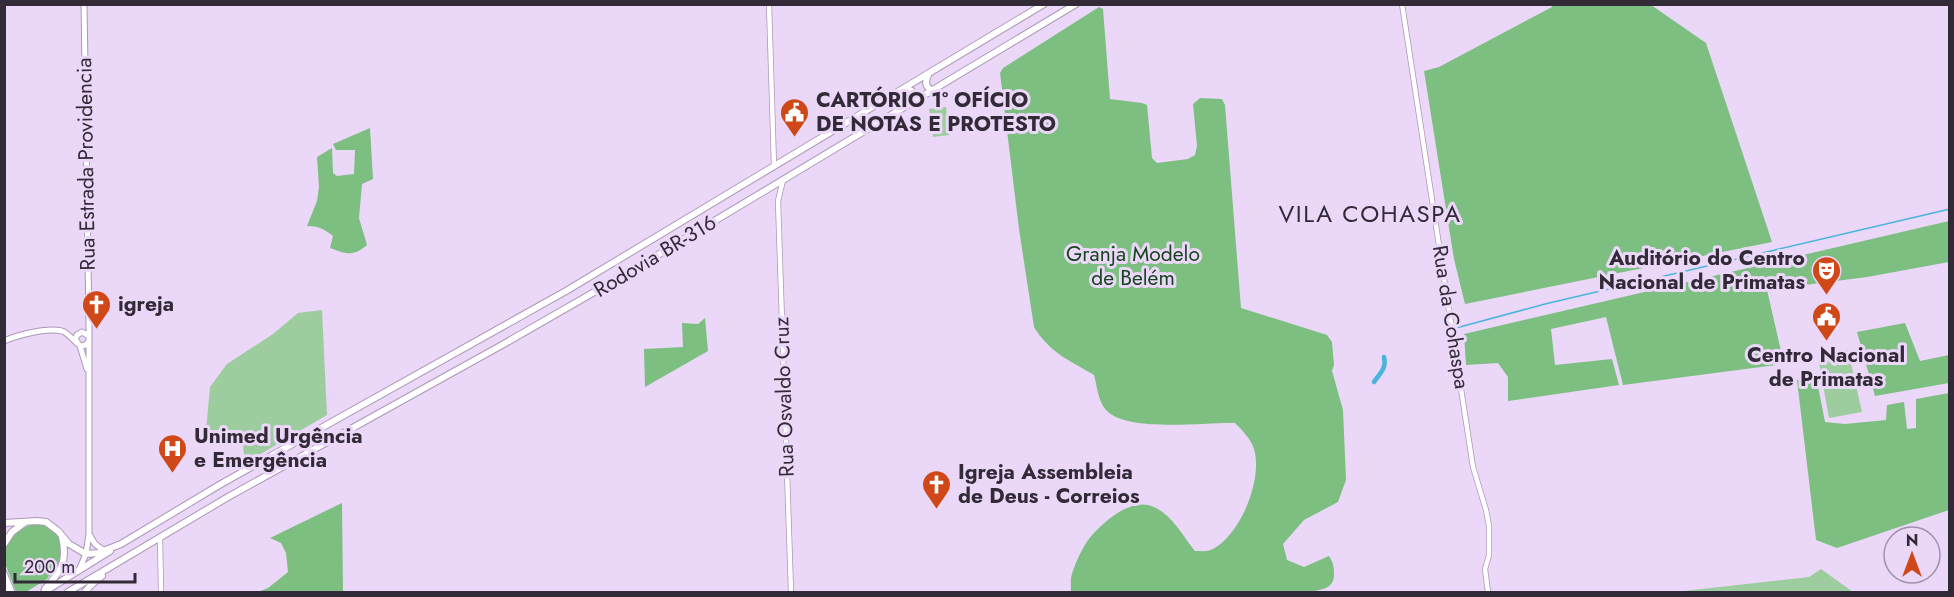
<svg xmlns="http://www.w3.org/2000/svg" width="1954" height="597" font-family="Jost,sans-serif">
<rect width="100%" height="100%" fill="#ebd7f8"/>
<!-- green -->
<path fill="#9dcd9e" d="M946,107l3,28 -16,2 -4,-28z
M322,310l5,105 -82,48 -4,-33h-35l4,-43 17,-23 46,-30 25,-21z
M1848,350l14,62 -33,6 -11,-61z
M1821,569l32,23h-178l134,-15z"/>
<!-- forest -->
<path fill="#7cbf80" d="M1552,5h99l55,38 66,199 -307,62 -11,-45 -30,-188 15,-4 113,-60z
M1099,7l4,2 7,90 32,4 5,2 5,53 5,5 31,-4 7,-4 2,-9 -4,-42 7,-6 22,1 3,6 16,203 86,27 5,7 2,23 -2,6 11,39 3,70 -8,22 -34,18 -21,24 4,16 17,7 25,-11c5,8 5,11 5,20 -1,13 -12,13 -23,16h-240c0,-6 -1,-12 1,-18 4,-13 12,-31 22,-41 13,-14 39,-36 60,-26 18,8 29,29 41,44 6,0 13,1 18,-2 28,-15 50,-70 41,-100 -3,-10 -12,-19 -19,-26 -30,-1 -108,10 -129,-13 -8,-9 -9,-24 -12,-35 -25,-15 -44,-22 -60,-48l-15,-98 -19,-156 3,-5z
M370,128l3,51 -11,5 -3,34 8,27c-14,12 -21,9 -37,3l3,-12c-9,-7 -14,-10 -26,-10l10,-25 2,-14 -2,-30 15,-9 1,25 4,3 17,-2 1,-24h-19l-3,-6z
M1949,221v41l-82,15 -100,13 17,74 -161,21 -17,-68 -55,12 4,36 57,-6 7,26 -111,16v-24l-10,-14 -32,2 -2,-31z
M705,318l3,33 -63,36 -1,-38 39,-2 -1,-24 16,1z
M1905,323l15,38 29,-6v28l-74,13 -18,-64z
M1816,376l9,46 20,2 41,-4 1,-15 17,-3 3,27 9,-1v-29l33,-6v117l-112,38 -21,-8 -19,-160z
M342,503l1,89h-85l10,-4 20,-16 -2,-19 -5,-10 -11,-5z
M34,524l14,2 10,9 4,16 -4,13 -11,15 -21,13h-10l-10,-26v-22c9,-10 15,-17 28,-20z"/>
<g fill="none" stroke-linecap="round" stroke-linejoin="round">
<!-- stream -->
<path stroke="#49b5dd" stroke-width="1.5" d="M1456,328l89,-24 405,-95"/>
<!-- canal -->
<path stroke="#49b5dd" stroke-width="4.5" d="M1374,382c5,-8 13,-13 10,-25"/>
<defs>
<path id="tertiary" d="M769,4l5,162
M1402,4l71,463 13,43 3,16v29l-4,14 3,23
M783,180l-5,21 13,391
M160,537l1,55"/>
<path id="secondary" d="M4,341c14,-6 44,-14 58,-10 6,2 10,8 15,12
M89,341l-3,4 -6,1 -5,-7 2,-4 5,-3 7,4
M80,346l7,23
M89,534l6,10 8,6
M79,570l7,-16 3,-20v-210l-5,-320"/>
<path id="primary" d="M4,573l8,19"/>
<path id="trunk" d="M928,75c-3,7 -3,11 4,16
M905,88l7,3 2,5 -2,6
M4,523l33,-2 9,1 12,9 11,13 17,10 12,-1 23,-9 100,-60 345,-193 478,-287
M4,544l8,-12 12,-9
M4,586l4,5
M45,589c16,-18 23,-27 17,-52
M44,592l66,-41
M68,592l160,-95 274,-152 129,-74 445,-267
M85,592l6,-7 11,-9"/>
</defs>
<!-- tertiary casing -->
<use href="#tertiary" stroke="#ac98b7" stroke-width="6"/>
<!-- secondary casing -->
<use href="#secondary" stroke="#ac98b7" stroke-width="7"/>
<!-- primary casing -->
<use href="#primary" stroke="#ac98b7" stroke-width="7"/>
<!-- trunk casing -->
<use href="#trunk" stroke="#ac98b7" stroke-width="8"/>
<!-- tertiary -->
<use href="#tertiary" stroke="#fff" stroke-width="4.5"/>
<!-- secondary -->
<use href="#secondary" stroke="#fff" stroke-width="5"/>
<!-- primary -->
<use href="#primary" stroke="#fff" stroke-width="5"/>
<!-- trunk -->
<use href="#trunk" stroke="#fff" stroke-width="6"/>
</g>
<!-- icons -->
<defs>
<symbol id="civic-pin" viewBox="-11 -11 22 30"><path d="M0 17L-7.5 6A9.5 9.5 0 1 1 7.5 6Z" fill="#d04818" stroke="#ebd7f8"/><path d="M-.6-6.5H3V-4.5H.6V-3L4-1V1h2V6H-6V1h2V-1L-.6-3ZM-1.2 2.5V6h2.4V2.5Z" fill="#fff"/></symbol>
<symbol id="theatre-pin" viewBox="-11 -11 22 30"><path d="M0 17L-7.5 6A9.5 9.5 0 1 1 7.5 6Z" fill="#d04818" stroke="#ebd7f8"/><path d="M-5-5.5Q0-4 5-5.5V0Q5 5 0 6Q-5 5-5 0ZM-3.3-2.5H-1v1.5H-3.3ZM1-2.5H3.3v1.5H1ZM-2.8 1Q0 5.5 2.8 1Z" fill="#fff"/></symbol>
<symbol id="church-pin" viewBox="-11 -11 22 30"><path d="M0 17L-7.5 6A9.5 9.5 0 1 1 7.5 6Z" fill="#d04818" stroke="#ebd7f8"/><path d="M-1.2-6h2.4v3.5h3.3v2.4h-3.3V6h-2.4V-.1h-3.3v-2.4h3.3Z" fill="#fff"/></symbol>
<symbol id="hospital-pin" viewBox="-11 -11 22 30"><path d="M0 17L-7.5 6A9.5 9.5 0 1 1 7.5 6Z" fill="#d04818" stroke="#ebd7f8"/><path d="M-5-5h3v3.5h4V-5h3V5h-3V1.5h-4V5h-3Z" fill="#fff"/></symbol>
</defs>
<g fill-rule="evenodd">
<use href="#civic-pin" x="778" y="96" width="33" height="45"/>
<use href="#theatre-pin" x="1810" y="254" width="33" height="45"/>
<use href="#church-pin" x="80" y="288" width="33" height="45"/>
<use href="#civic-pin" x="1810" y="300" width="33" height="45"/>
<use href="#hospital-pin" x="156" y="432" width="33" height="45"/>
<use href="#church-pin" x="920" y="468" width="33" height="45"/>
</g>
<g text-anchor="middle" stroke-width="6" stroke-linejoin="round" paint-order="stroke">
<!-- poi labels -->
<g font-size="21" font-weight="bold" fill="#322a37" stroke="#ebd7f8" text-anchor="start">
<text x="816" y="107">CARTÓRIO 1º OFÍCIO<tspan x="816" dy="24">DE NOTAS E PROTESTO</tspan></text>
<text x="1805" y="265" text-anchor="end">Auditório do Centro<tspan x="1805" dy="24">Nacional de Primatas</tspan></text>
<text x="118" y="311">igreja</text>
<text x="1826" y="362" text-anchor="middle">Centro Nacional<tspan x="1826" dy="24">de Primatas</tspan></text>
<text x="194" y="443">Unimed Urgência<tspan x="194" dy="24">e Emergência</tspan></text>
<text x="958" y="479">Igreja Assembleia<tspan x="958" dy="24">de Deus - Correios</tspan></text>
</g>
<!-- street labels -->
<g font-size="21" fill="#322a37" stroke="#ebd7f8">
<text transform="translate(86 164) rotate(-91)" y="7">Rua Estrada Providencia</text>
<text transform="translate(655 256) rotate(-31)" y="7">Rodovia BR-316</text>
<text transform="translate(1451 317) rotate(81)" y="7">Rua da Cohaspa</text>
<text transform="translate(784 397) rotate(-92)" y="7">Rua Osvaldo Cruz</text>
</g>
<!-- park labels -->
<g font-size="21" fill="#16451c" stroke="#ebd7f8">
<text x="1133" y="261">Granja Modelo<tspan x="1133" dy="24">de Belém</tspan></text>
</g>
<!-- quarter labels -->
<g font-size="24" letter-spacing="1.5" fill="#322a37" stroke="#ebd7f8">
<text x="1370" y="222">VILA COHASPA</text>
</g>
</g>
<!-- border -->
<rect width="1954" height="597" fill="none" stroke="#322a37" stroke-width="12"/>
<!-- north arrow -->
<g transform="translate(1912 555)"><circle r="28" fill="#ebd7f8" stroke="#a192ab" stroke-width="1.5"/>
<path d="M0-4.5L10 22L0 15L-10 22Z" fill="#d04818"/>
<text y="-9" font-size="16" font-weight="bold" text-anchor="middle" fill="#322a37">N</text>
</g>
<!-- scale -->
<path d="M15 573v9h120v-9" fill="none" stroke="#322a37" stroke-width="3"/>
<text x="24" y="573" font-size="18" fill="#322a37" stroke="#ebd7f8" stroke-width="4.5" paint-order="stroke">200 m</text>
</svg>
